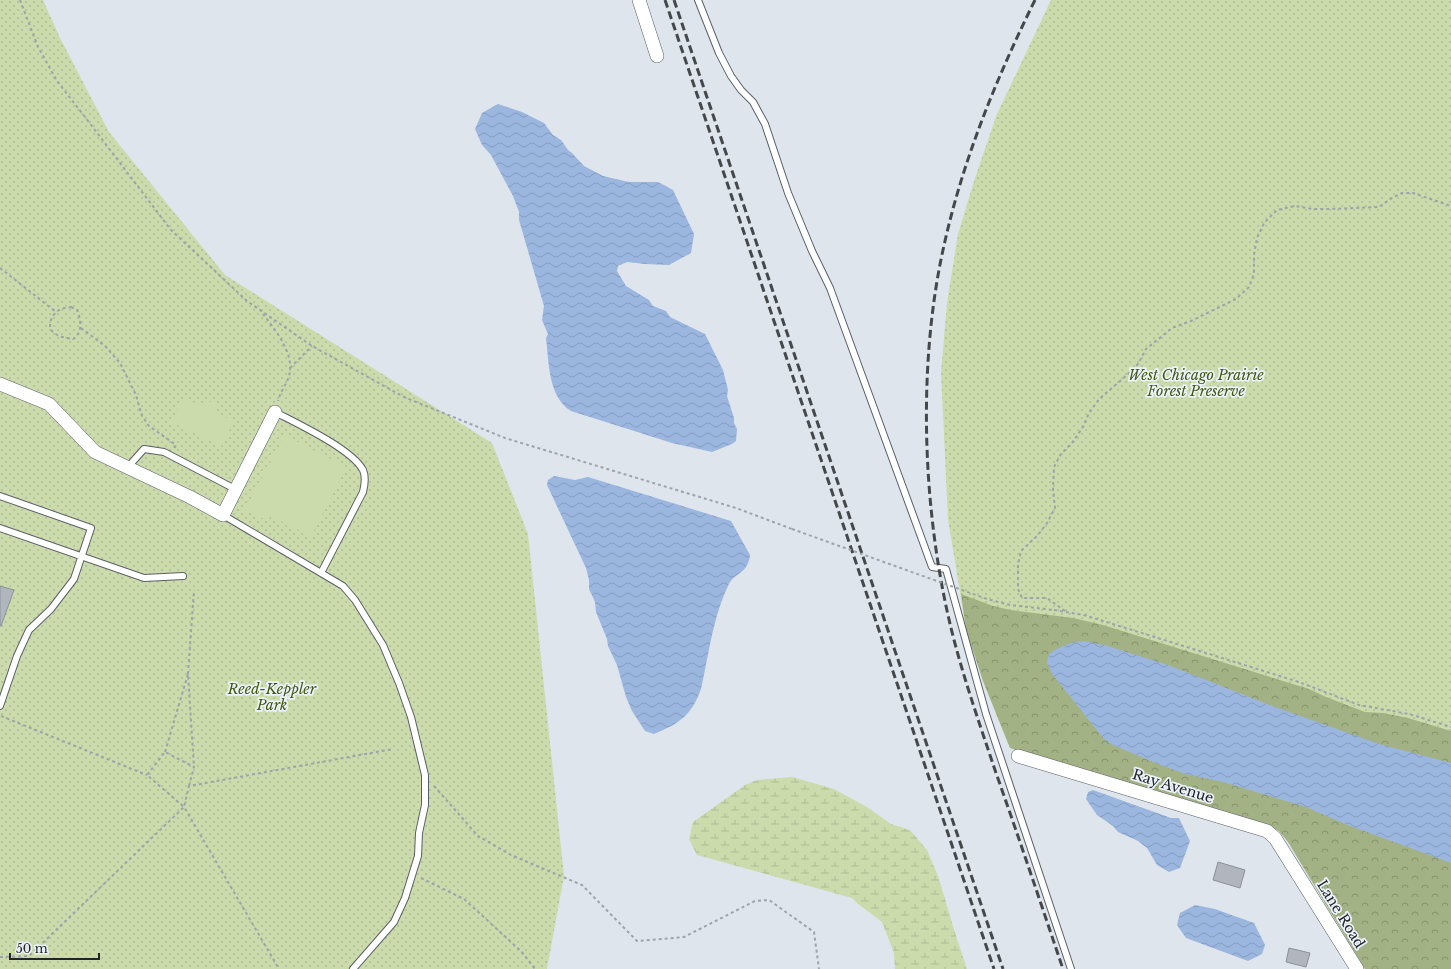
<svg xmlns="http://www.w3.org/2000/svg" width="1451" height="969" font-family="'Libre Baskerville',serif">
<defs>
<pattern id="grass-dots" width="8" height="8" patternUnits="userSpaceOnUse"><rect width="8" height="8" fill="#cbdbac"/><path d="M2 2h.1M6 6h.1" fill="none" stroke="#aebc94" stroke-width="1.8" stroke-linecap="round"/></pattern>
<pattern id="forest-crowns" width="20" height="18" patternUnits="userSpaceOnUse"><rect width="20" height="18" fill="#a3b284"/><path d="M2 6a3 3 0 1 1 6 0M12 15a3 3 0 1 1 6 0" fill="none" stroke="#84916c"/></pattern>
<pattern id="wetland-marsh" width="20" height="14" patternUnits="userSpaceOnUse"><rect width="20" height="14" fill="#cbdbac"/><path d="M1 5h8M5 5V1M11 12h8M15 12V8" fill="none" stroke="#aebc94"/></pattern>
<pattern id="water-waves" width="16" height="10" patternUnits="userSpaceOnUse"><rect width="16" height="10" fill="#9bb6df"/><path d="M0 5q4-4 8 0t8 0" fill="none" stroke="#859cbf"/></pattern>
</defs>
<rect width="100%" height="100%" fill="#dfe5ed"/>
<!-- grass -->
<path fill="url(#grass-dots)" d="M0,0h43l17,38 49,94 116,143 267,168 36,91 36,342 -17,93h-547z
M1051,0h400v969h-86l-77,-127 -9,-11 -14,-7 -255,-76 -27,-67 -17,-52 -18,-110 -7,-146 6,-70 11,-69 17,-56 22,-64z"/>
<!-- forest -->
<path fill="url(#forest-crowns)" d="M961,594l32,12 18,4 62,8 30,7 206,64 17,8 39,15 18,1 25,5 43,13v238h-86l-77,-127 -9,-11 -14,-7 -255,-76 -27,-67 -17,-52z"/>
<!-- wetland -->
<path fill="url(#wetland-marsh)" d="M792,777l42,12 33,18 24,17 19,6 17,20 11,26 18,60 11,33h-72l-1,-16 -12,-31 -24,-18 -6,-6 -155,-43 -8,-16 4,-17 52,-37 12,-5z"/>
<!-- garden -->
<path fill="#cbdbac" d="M184,398l21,9 3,-6 9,3 -3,7 20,11 -13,24 -50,-24z
M285,435l61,32 -35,69 -40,-20 -3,5 -23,-11z"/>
<!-- water -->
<path fill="url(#water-waves)" d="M498,104l24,8 22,11 9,12 8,5 7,10 4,3 12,13 19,10 26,6h29l15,8 21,44 -3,19 -22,12 -24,-1 -18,-2 -9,4 -1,5 9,15 23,14 4,6 13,5 4,6 35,17 18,36 5,20 -1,6 7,22v5l3,6 -1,12 -4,3 -20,8 -40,-9 -101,-32c-23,-14 -22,-49 -25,-73l2,-4 -6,-14 2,-14 -25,-86v-8l-6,-16 -22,-41 -9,-10 -7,-16 7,-16z
M554,476l21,4 13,-3 143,44 19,34c-2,19 -16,18 -21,29 -16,32 -20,70 -28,105 -10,27 -21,34 -47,45l-9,-3 -13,-20 -6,-14 -9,-32 -9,-19 -1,-7 -11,-27 -1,-10 -6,-13v-9l-3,-12 -39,-83 1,-5z
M1084,641l20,4 64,20 104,41 107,38 72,19v100l-106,-39 -39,-17 -83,-25 -38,-8 -32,-12 -40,-17 -9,-6 -51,-64 -6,-12 2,-9c11,-8 22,-12 35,-13z
M1093,790l78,28h8l11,23 -10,27 -11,4 -12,-7 -10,-17 -9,-7 -20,-9 -5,-6 -16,-11 -11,-16 2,-7z
M1195,905l20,4 39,14 11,22 -3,9 -14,7 -62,-23 -9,-13 3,-12z"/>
<!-- building -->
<path fill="#b1b6be" stroke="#8c9199" d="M0,586l14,4 -13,36h-1z
M1218,862l27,8 -5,18 -27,-8z
M1289,948l21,5 -4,14 -20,-5z"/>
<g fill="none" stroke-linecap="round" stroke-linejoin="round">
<defs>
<path id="lane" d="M698,0l21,53 12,23 10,14 12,12 12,22 23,69 24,58 18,37 102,279 14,2 40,145 85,255
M275,412c21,11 77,37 88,58 3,7 2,14 0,22l-42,81
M127,468l17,-19 20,3 71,37
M0,496l91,32 -17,51 -23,30 -22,21 -12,26 -17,50
M223,515l120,71 12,14 28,45 16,38 12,34 14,58v30l-6,28 -1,23 -13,42 -11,24 -41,47
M0,528l144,50 39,-2"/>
<path id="street" d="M639,0l18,56
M0,384l49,20 46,48 95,45 33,18 52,-103
M1018,756l249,75 8,7 82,131"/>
</defs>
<!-- lane casing -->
<use href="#lane" stroke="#5b6067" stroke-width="8"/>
<!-- street casing -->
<use href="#street" stroke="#5b6067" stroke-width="14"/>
<!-- path -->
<path stroke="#9ea3a9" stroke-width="2" stroke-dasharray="3 3" stroke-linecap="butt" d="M20,0l18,47 19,34 28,36 86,113 76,71 65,45 92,51 101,41 231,70 56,21
M0,268l56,44
M71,307l6,3c4,10 6,23 -4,29 -6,-1 -14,-2 -19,-6 -9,-7 -1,-21 7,-24 3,-1 7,-1 10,-2z
M263,314c13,17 34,42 25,65 -3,7 -8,14 -10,22
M81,328l24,18 15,17 16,32 6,21 7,10 27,19 -2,4
M290,368l22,-22
M1054,610l30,5 215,67 60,23 50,9 42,13
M1065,611l-18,-13h-25l-4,-9v-24l3,-14 17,-16 9,-12 8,-15 -2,-18 1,-23 7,-13 11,-11 11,-16 6,-14 10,-14 27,-23 12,-12 8,-15 26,-21 19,-7 45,-22 13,-12 5,-13v-19l3,-17 7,-15 13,-13 18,-4 18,3h16l50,-2 13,-9 10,-5h11l38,13
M188,674l6,-84
M1,716l146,59
M165,752l23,-78 6,93
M189,786l5,-19 -29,-15 -18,23 37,32 5,-21 204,-37
M434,786l44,50 33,19 71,30 55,56 47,-4 71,-36 14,-1 45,32 5,37
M421,878l43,21 58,53 13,17
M0,957l29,-1 155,-149 95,162"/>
<!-- lane -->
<use href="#lane" stroke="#fff" stroke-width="6"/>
<!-- street -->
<use href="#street" stroke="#fff" stroke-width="13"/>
<!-- rail -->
<path stroke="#45484b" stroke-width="3" stroke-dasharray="8 4" stroke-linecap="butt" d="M665,0l329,969
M674,0l329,969
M1035,0c-38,77 -71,157 -90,241 -28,120 -23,267 6,387 12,49 29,97 45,145 23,65 45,131 67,196"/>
<!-- path-bridge -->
<path stroke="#9ea3a9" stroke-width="2" stroke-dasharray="3 3" stroke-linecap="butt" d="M792,529l195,70 23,6 44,5"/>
</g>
<g text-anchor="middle" stroke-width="3.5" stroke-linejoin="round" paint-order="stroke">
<!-- park labels -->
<g font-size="14" font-style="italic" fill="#45570f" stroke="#ecf2fa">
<text x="1196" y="380">West Chicago Prairie<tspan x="1196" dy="16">Forest Preserve</tspan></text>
<text x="272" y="694">Reed-Keppler<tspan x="272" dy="16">Park</tspan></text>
</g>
<!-- street labels -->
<g font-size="14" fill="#232528" stroke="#ecf2fa">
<text transform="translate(1173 786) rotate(17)" y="5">Ray Avenue</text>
<text transform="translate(1341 914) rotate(58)" y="5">Lane Road</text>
</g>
</g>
<!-- scale -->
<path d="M10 953v6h89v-6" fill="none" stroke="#232528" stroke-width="2"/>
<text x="16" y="953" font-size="12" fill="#232528" stroke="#ecf2fa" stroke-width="3" paint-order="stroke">50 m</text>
</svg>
